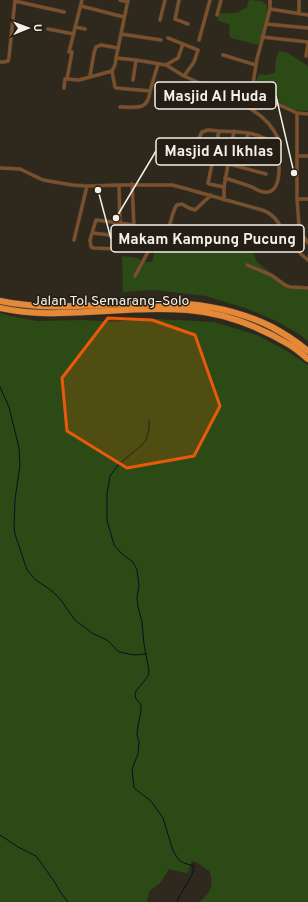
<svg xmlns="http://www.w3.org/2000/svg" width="308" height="902" font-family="Overpass,sans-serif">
<rect width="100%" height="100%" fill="#2e281d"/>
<!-- green -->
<path fill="#2b4a16" d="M250,0l11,1 6,4c2,13 -4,28 -9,40l-27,-7 -2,-4 1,-9 -8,-3 -4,-2v-4l1,-3c10,0 17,2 24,-4l4,-1 1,-6z
M279,51l7,1 22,14v45l-14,-1 -26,-14 -10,-7 -2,-7 3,-8 7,1 9,-2 1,-15z
M177,224l27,12 25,1 14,6 9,8 5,11 18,14 11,11 22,3v51l-9,-7 -23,-13 -28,-12 -42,-13 -52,-6 -31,2 -1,-36 16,2 5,4h9l5,-22 11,-15z
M0,313l10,3 27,5 46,-1 30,2 44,-3 57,3 43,13 30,16 21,14v537h-109c11,-9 15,-15 11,-30l-12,-9 -6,-2 -4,12 -8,-1 -11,-3 -8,13 -12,10 -2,10h-147z"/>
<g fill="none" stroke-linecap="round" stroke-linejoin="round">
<!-- stream -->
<path stroke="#001325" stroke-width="1" d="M0,387l9,20 10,41 1,17 -5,34 -1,28 1,7 12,36 9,10 16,11 8,8 15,21 17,13 15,7 12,12 15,3 12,-1
M149,420v9l-3,11 -5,6 -22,18 -9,12 -3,18v26l7,25 8,9 11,8 4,8 2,16 -2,11 1,10 4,15 2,22 5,27 -1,5 -12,15 -1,4 1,4 4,4 1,3v5l-3,15 -1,8 2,8 -1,12 -6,15 2,19 17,13 12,17 10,33 6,9 5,3 10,3 -2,9 -14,24v3
M0,835l18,12 18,9 18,25 7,12 7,9"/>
<defs>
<path id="street" d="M120,0l8,2
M128,0l-12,58 20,2 30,5 18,11 59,27 19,14 7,7 5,7 4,7v5l-1,4c-5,-2 -8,-7 -13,-9 -14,-7 -30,-6 -45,-7l-11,52 1,1 15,3
M179,0l-4,19 13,5
M270,0v9l-13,50 -5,31 2,3 43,20 11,1
M15,1l49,11
M81,6l43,11
M270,9l38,6
M299,13v-13
M217,15l4,-15
M160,20l5,-20
M266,24l42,4
M75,27l10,2
M48,29l26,5
M121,34l40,6
M262,37l46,5
M168,38l15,6
M199,40l11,-40
M69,52l13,-52
M223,55l33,10
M306,56l2,-12
M0,62h4l4,-1 1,-4 6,-57
M166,65l12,-7 5,-14 15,6 -4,12 -10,14
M112,71l3,16 1,1 34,3 8,-27
M90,76l4,-23 2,-6 5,-2 17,3
M67,79l12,1 33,-9 3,-6 1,-7
M133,80l3,-20
M64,88l1,-9h2l5,-27
M203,105l-9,-5v-5l3,-3 14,-4
M120,107c17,0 28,4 30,-16
M297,113v86l2,26 3,9 6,9
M230,150l36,10
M197,153l2,-15 3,-6 6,-2 11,1
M244,154l4,-21
M297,156h11
M257,158l4,-14
M229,164l37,10
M0,168l20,1 23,11 29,5 15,1 32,-1h53l8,2 82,23c15,5 18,17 27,29 5,8 11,15 19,21
M225,178c9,3 19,6 27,9 4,2 8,5 12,5 20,3 15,-35 13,-45
M119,185l1,38 14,2
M297,199h11
M224,200v-13l10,-56
M120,223l-24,-3 -6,20 1,7 3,1 41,2 -3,-66
M93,233l41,5
M74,240l13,-54
M135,250h24c10,-12 10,-30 17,-44l1,-1 5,-1 7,4 6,2 16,-15
M247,265l24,10 14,10 5,2 18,1
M135,276l14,-26"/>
<path id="highway" d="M0,301c51,11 103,2 154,2 41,-1 82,6 118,24 13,7 25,15 36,24
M0,308c36,8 70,5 106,3 28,-2 55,-3 82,-1 36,3 70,16 100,34 7,4 14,10 20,15"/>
</defs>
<!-- street casing -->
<use href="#street" stroke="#4a443a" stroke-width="4"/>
<!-- highway casing -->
<use href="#highway" stroke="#4a443a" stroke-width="7"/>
<!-- street -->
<use href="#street" stroke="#7e502a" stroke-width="3"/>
<!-- highway -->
<use href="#highway" stroke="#e58937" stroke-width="6"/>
</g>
<!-- marked area -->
<path fill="#e8590c" fill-opacity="0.2" stroke="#e8590c" stroke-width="3" stroke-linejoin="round" d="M108,318l44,2 43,15 25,71 -26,50 -67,12 -60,-37 -5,-53z"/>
<g text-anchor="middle" stroke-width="3" stroke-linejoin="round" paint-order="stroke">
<!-- street labels -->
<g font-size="14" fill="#f4f0e9" stroke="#241e14">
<text x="111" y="305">Jalan Tol Semarang–Solo</text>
</g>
</g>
<!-- callouts -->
<path fill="none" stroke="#f4f0e9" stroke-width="1.5" d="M294 173L276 96M116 218L156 151M98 190L111 239"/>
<g fill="#f4f0e9" stroke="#241e14" stroke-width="1.5">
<circle cx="294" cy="173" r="4"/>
<circle cx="116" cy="218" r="4"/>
<circle cx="98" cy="190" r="4"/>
</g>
<g fill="#241e14" stroke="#f4f0e9" stroke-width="1.5">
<rect x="155" y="82" width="121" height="27" rx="4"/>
<rect x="156" y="138" width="125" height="27" rx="4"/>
<rect x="111" y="225" width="193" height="27" rx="4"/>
</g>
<g font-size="15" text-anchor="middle" font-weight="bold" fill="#f4f0e9">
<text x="215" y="101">Masjid Al Huda</text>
<text x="219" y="156">Masjid Al Ikhlas</text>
<text x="207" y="244">Makam Kampung Pucung</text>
</g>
<!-- north arrow -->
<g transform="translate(28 28) rotate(89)" stroke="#241e14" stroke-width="3" paint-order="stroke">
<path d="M0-3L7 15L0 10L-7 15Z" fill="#f4f0e9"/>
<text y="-6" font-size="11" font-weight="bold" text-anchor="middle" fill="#f4f0e9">U</text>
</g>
</svg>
